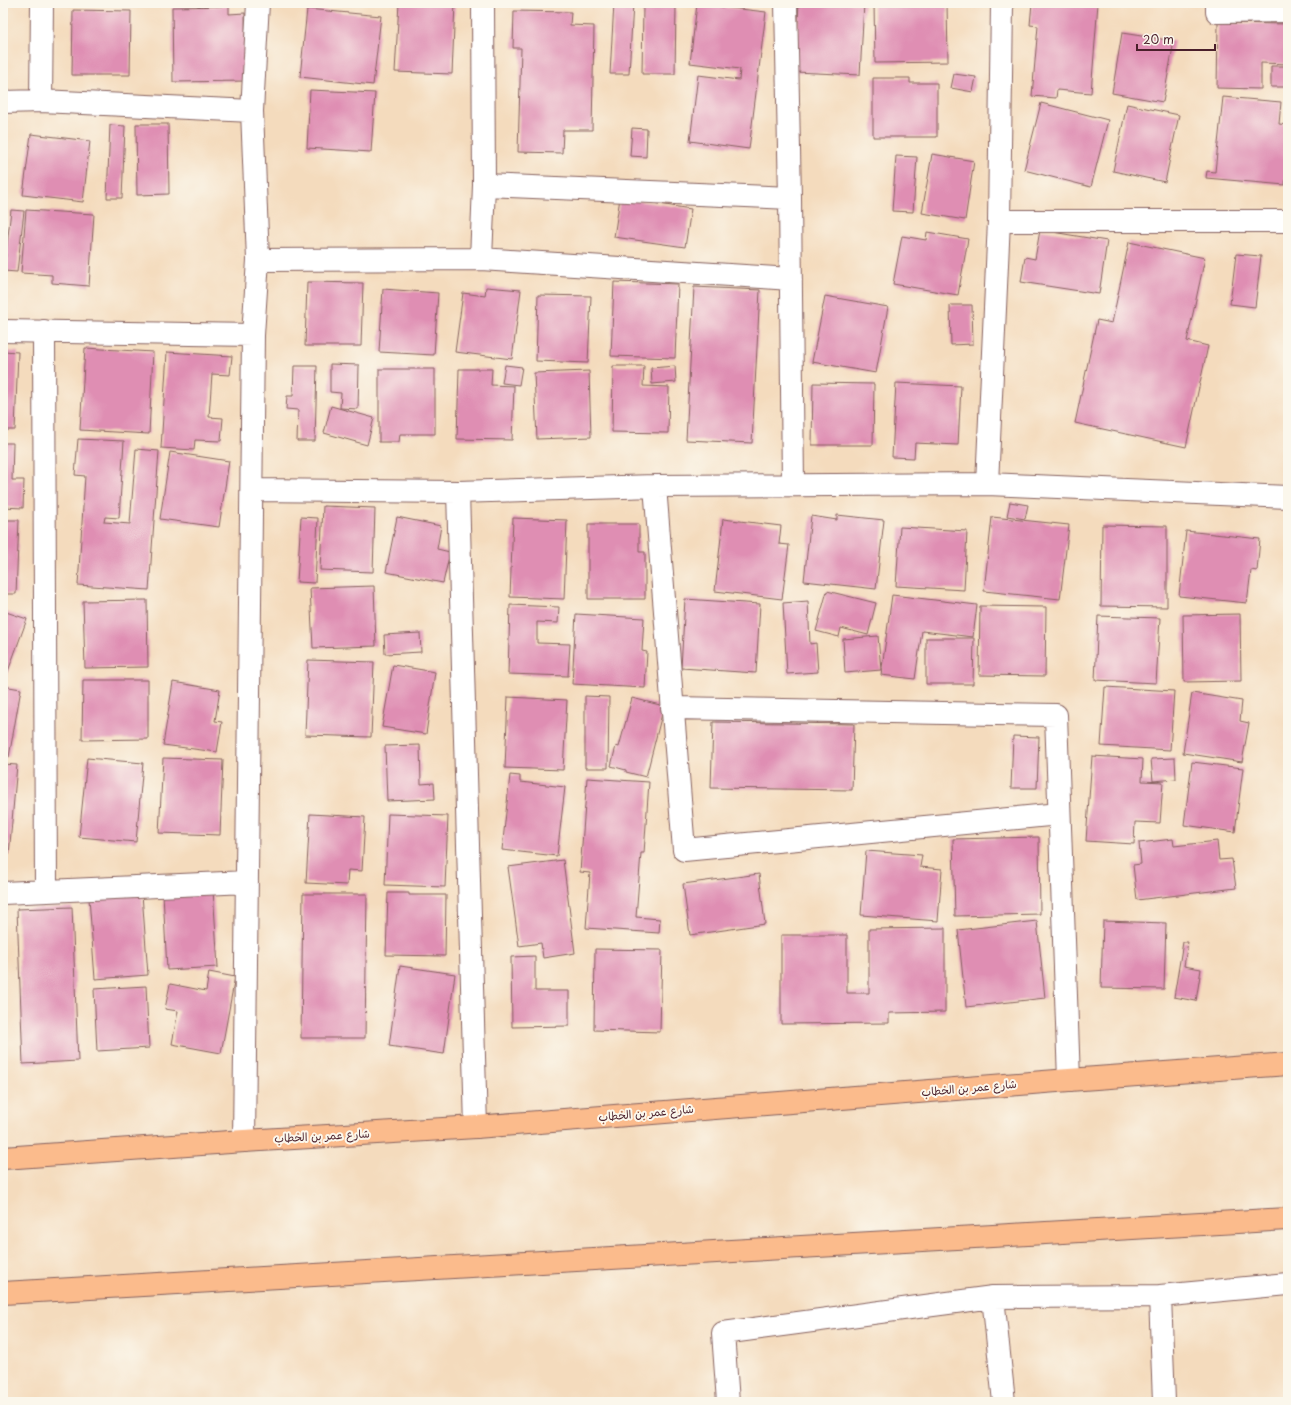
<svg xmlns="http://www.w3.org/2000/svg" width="1291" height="1405" font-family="'Playpen Sans','Playpen Sans Arabic',sans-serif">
<rect width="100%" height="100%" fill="#fbf7ec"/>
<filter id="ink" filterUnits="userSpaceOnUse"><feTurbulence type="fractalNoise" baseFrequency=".025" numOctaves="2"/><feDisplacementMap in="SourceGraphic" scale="8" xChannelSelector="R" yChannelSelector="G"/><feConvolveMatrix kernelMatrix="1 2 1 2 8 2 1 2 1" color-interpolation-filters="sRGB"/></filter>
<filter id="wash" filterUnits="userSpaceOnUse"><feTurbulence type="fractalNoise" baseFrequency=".012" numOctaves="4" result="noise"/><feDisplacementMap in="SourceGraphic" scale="16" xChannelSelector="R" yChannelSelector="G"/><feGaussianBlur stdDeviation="0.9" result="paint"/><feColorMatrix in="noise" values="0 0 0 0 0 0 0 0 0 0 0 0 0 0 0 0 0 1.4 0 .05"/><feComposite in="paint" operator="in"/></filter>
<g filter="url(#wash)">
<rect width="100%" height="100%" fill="#f4dbbd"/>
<g id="blocks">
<!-- building -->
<path fill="#df8eb3" d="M399,3h56l-3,71 -57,-2z
M614,3h19l-4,71h-19z
M799,3h65l-4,72 -65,-3z
M874,3h73l1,59 -73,1z
M1032,3h66l-7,90 -34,-3 -1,8 -24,-2 6,-70 -8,-1z
M697,4l69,8 -17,137 -59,-8 8,-66 41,5 1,-11 -50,-6z
M229,6v8l16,-1 1,68 -73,1 -1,-75z
M643,6h33l-1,68h-33z
M307,9l74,7 -8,69 -73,-8z
M73,10l58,1 -1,64h-58z
M514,11l57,1 -1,13 24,1 -2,104h-29l-1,23 -44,-1 3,-104h-8z
M1218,23l70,1v40l-27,-1v26l-44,-1z
M1122,33l52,8 -11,61 -51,-9z
M1271,66h17v21h-17z
M954,74l22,3 -3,15 -22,-4z
M873,78h37v5h27v54h-64z
M310,90l65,3 -4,59 -64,-4z
M1223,97l58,5 -2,22 9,1v30l-3,30 -79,-7 1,-7 8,1z
M1041,103l67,17 -17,67 -67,-17z
M1127,104l52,11 -14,67 -52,-11z
M136,124h32l1,70 -32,1z
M110,125l15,1 -3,72h-15z
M632,128l15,1 -1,28 -16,-1z
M31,134l59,7 -7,61 -60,-7z
M932,154l42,7 -9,59 -43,-7z
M896,156l21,1 -4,55 -21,-1z
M620,198l71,11 -6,38 -71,-10z
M11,210l13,1 -7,61 -13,-1z
M26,210l68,4 -5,72 -37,-3v-8l-31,-2z
M1040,230l67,11 -8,53 -78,-12 4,-25 10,2z
M927,232l41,7 -10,56 -65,-11 9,-48 24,4z
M1129,242l76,16 -18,83 21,5 -22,101 -111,-24 22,-103 15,3z
M1236,254l25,2 -6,51 -25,-3z
M307,282l56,1 -2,63h-56z
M614,282l64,2 -3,74 -64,-2z
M486,287l35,3 -9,69 -57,-7 8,-59 22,3z
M694,287l66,3 -8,153 -66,-3z
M383,289l55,4 -4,62 -55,-3z
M538,295l53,1 -3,67 -52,-2z
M825,296l63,11 -12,66 -64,-11z
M950,305h22l1,39 -22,1z
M85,348l68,4 -4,82 -69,-4z
M3,351l15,1 -3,78h-12z
M167,352l65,4 -2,19 -18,-1 -3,43 14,1 -2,23 -26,-1 -1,10 -33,-2z
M330,364l29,1 -1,44 -18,-1 1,-15 -11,-1z
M505,365l17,2 -3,18 -17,-2z
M294,366h23l-2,75h-18l1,-31 -12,-1 1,-13h6z
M613,366h31l-1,20 26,1 -1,46 -56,-1z
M675,366l1,16 -24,2 -1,-16z
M379,369h56v65h-35l-1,8h-20z
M459,369h33l-1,16 23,1 -2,54 -55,-1z
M589,371l2,66 -54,2 -3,-66z
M813,383l61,1 -1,61h-61z
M896,383l65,3 -3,59 -43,-2 -1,15 -22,-1z
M331,406l43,12 -7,27 -43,-12z
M78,439l46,2 -5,77 -14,-1 -1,5 26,2 6,-75 23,2 -10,139 -71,-5 7,-109 -10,-1z
M3,443h10l-1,37h12l-1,28 -20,-1z
M170,452l59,9 -10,66 -59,-8z
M1010,502l18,3 -3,14 -18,-3z
M323,506l52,2 -2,64 -53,-2z
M837,515l47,5 -8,69 -72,-8 7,-65 26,4z
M301,517l17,1 -3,65 -18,-1z
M397,517l44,9 -4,23 13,3 -7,31 -57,-11z
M992,517l77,8 -9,74 -76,-8z
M513,518l54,2 -3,79 -54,-2z
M723,519l58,7 -2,18 10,1 -7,54 -67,-8z
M3,520h16l-3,74h-13z
M588,524h51v28h6v47h-57z
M1102,525l65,1v81l-66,-1z
M900,527l67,4 -3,59 -68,-4z
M1186,531l74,8 -3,32 -6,-1 -4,33 -68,-7z
M374,586l2,60 -63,2 -3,-60z
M827,591l49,12 -8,32 -27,-7 -2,9 -23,-6z
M892,595l85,10 -4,32 -51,-6 -7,48 -34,-4z
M685,599l75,5 -4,69 -75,-5z
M147,600l1,67 -63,1 -2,-67z
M808,601l2,43 6,-1 2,29 -31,2 -4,-71z
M510,605l49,2 -1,16 -21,-1v21l33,1 -2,32 -60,-2z
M980,606l66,1 -1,69 -66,-1z
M3,611l24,8 -24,66z
M576,614l68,4 -2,33 5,1 -2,36 -73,-4z
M1240,614l1,67 -57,1 -1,-67z
M1098,616l62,2 -4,65 -61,-3z
M420,633l1,19 -36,2 -1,-19z
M878,636l3,34 -36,3 -2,-34z
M926,638h48l-1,46h-47z
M308,660l66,2 -3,75 -66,-2z
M393,665l42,7 -9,62 -44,-7z
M83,680h65v59l-66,1z
M173,682l47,8 -5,31 7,1 -5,30 -54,-7z
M3,686l18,3 -12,68 -6,-1z
M1105,687l69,4 -4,59 -69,-4z
M1192,693l50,8 -2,20 9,2 -7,39 -59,-9z
M585,696l24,1 -1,71h-23z
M508,697l59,3 -4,70 -58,-2z
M632,698l32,8 -18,71 -20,-5v-2l-15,-4 5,-20 3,1z
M713,722l141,2 -2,66 -141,-2z
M1013,736l26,1 -2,51h-26z
M420,745l1,39 13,-1 1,16 -48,2 -2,-55z
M1092,756l51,3 -1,22 21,1 -3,41 -25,-1 -1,22 -48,-3z
M87,758l56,5 -7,79 -57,-5z
M163,758l60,2 -3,75 -61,-2z
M1175,758l1,21 -23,2 -2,-22z
M1192,762l51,6 -8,64 -51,-7z
M3,764l14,1 -8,90h-6z
M510,775l10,1v6l45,5 -8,69 -55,-6z
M587,778l62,4 -5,71h-3l-5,64 24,2 -1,14 -73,-5 4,-55 -10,-1z
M310,814l55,3 -3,54 -14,-1 -1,15 -41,-2z
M388,814l60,2 -3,71 -60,-2z
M1039,837l1,77 -85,2 -2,-77z
M1173,839l1,7 43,-5 2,19 13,-1 4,29 -99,12 -4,-35 8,-1 -2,-21z
M866,851l56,4 -2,12 22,2 -4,52 -77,-6z
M563,860l12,93 -32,5 -2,-15 -22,3 -11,-79z
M759,874l6,50 -75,11 -7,-51z
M213,890l5,77 -51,3 -4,-76z
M388,893h21v2h37l-1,61 -59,-1z
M142,894l6,81 -53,4 -6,-81z
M303,894h64l-2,144h-64z
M72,907l6,154 -55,3 -6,-155z
M1037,921l8,77 -79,9 -8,-77z
M1103,921l63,2 -2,66 -63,-1z
M945,928v84l-56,1v10l-108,1v-89h66v58h22v-64z
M1183,942h5l-4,24 17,3 -5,32 -22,-4z
M595,949l67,1 -2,82 -66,-2z
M535,956v35h34v35l-57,1 -1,-70z
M400,966l55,8 -11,80 -55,-8z
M209,972l26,5 -14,76 -49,-9 6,-33 -13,-2 5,-25 36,7z
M146,986l3,62 -52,3 -3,-62z"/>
</g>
</g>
<g filter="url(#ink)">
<use href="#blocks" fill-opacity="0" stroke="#86615e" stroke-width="1"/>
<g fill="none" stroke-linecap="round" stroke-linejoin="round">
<defs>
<path id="street" d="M786,3l4,195 3,287
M1217,3v9l71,-1
M41,101l1,-98
M3,102l38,-1 211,10
M484,185l306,13
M999,221h289
M481,259l3,-74 -1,-182
M258,260l223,-1 310,20
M3,331l250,4
M44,331l2,560
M987,484l12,-263 3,-218
M655,486l29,364 375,-36
M252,490l206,2 197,-6 332,-2 301,13
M458,492l18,635
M672,708l384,7 13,365
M3,893l244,-11
M244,1141l9,-806 5,-75 -6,-149 6,-108
M993,1297l11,105
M728,1402l-5,-69 270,-36 167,-1
M1164,1402l-4,-106 128,-12"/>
<path id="primary" d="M3,1158l241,-17 232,-14 593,-47 219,-16
M3,1293l1285,-74"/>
</defs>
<!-- street casing -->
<use href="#street" stroke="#86615e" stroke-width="24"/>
<!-- primary casing -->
<use href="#primary" stroke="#86615e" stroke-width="24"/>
<!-- street -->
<use href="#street" stroke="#fff" stroke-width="22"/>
<!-- primary -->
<use href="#primary" stroke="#fbbb8c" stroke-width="22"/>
</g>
</g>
<g text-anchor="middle" stroke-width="4" stroke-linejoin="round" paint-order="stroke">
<!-- street labels -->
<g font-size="11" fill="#4a1f2b" stroke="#fbf7ec">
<text transform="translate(969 1088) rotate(-5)" y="4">شارع عمر بن الخطاب</text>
<text transform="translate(646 1113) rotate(-5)" y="4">شارع عمر بن الخطاب</text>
<text transform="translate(322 1136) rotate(-3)" y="4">شارع عمر بن الخطاب</text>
</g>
</g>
<!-- margin -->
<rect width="1291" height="1405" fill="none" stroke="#fbf7ec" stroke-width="16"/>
<!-- scale -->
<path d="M1137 44v6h78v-6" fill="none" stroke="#4a1f2b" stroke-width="2"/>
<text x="1143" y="44" font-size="12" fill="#4a1f2b" stroke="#fbf7ec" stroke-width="3" paint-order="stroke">20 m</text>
</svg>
